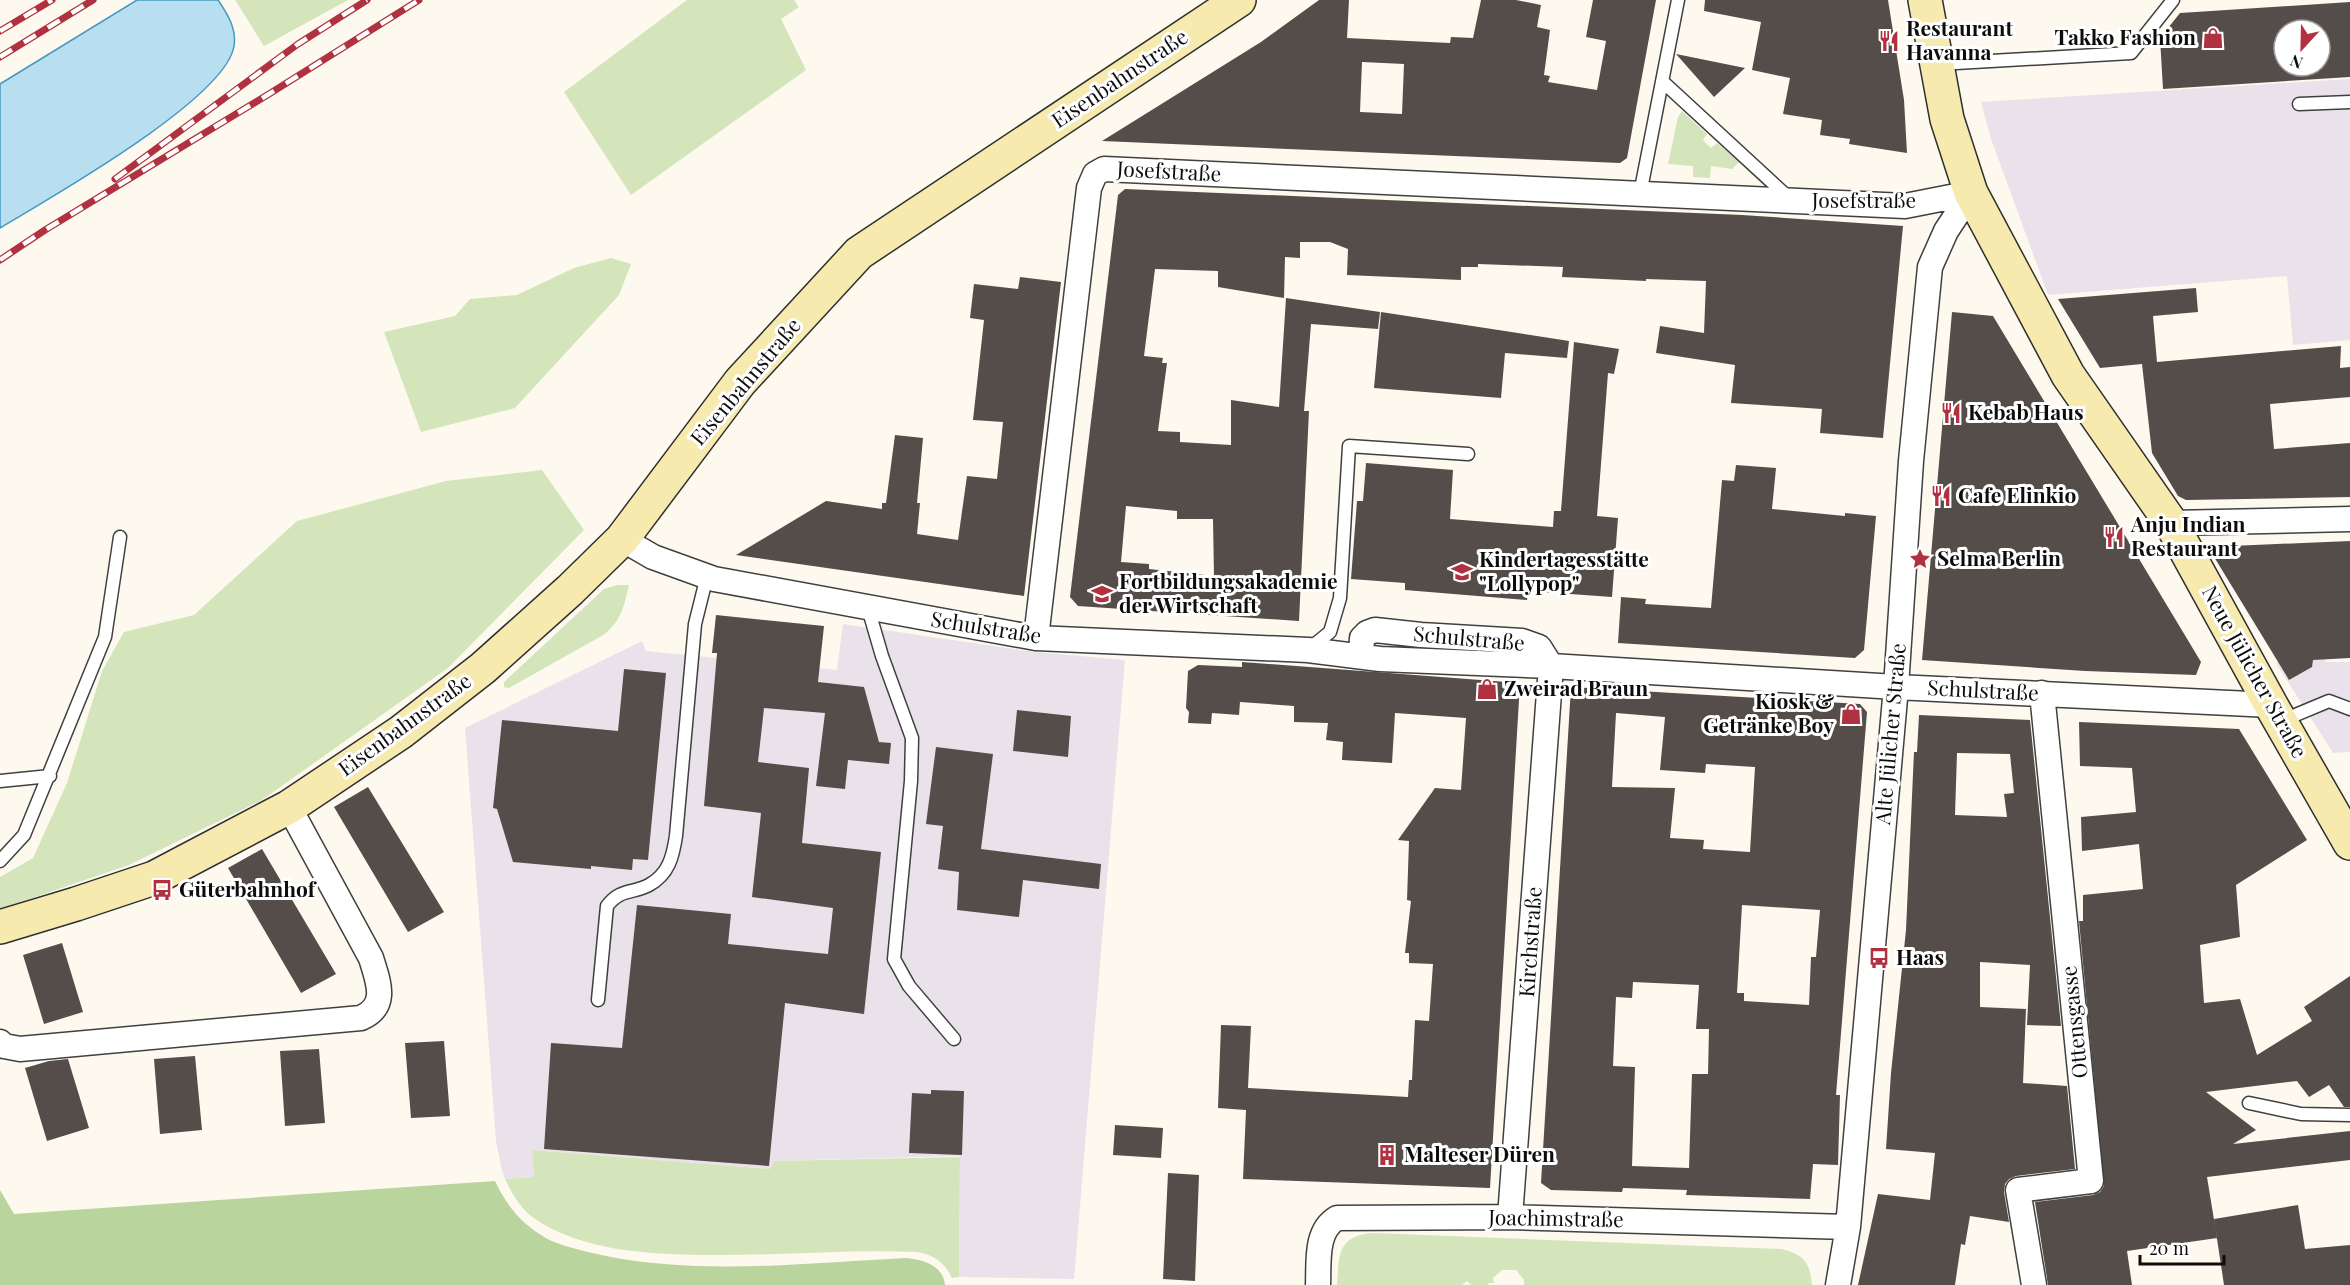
<svg xmlns="http://www.w3.org/2000/svg" width="2350" height="1285" font-family="'Playfair Display',serif">
<rect width="100%" height="100%" fill="#fdf9ee"/>
<!-- industrial -->
<path fill="#e9e2eb" d="M2350,79v261l-57,5 -6,-69 -239,19 -57,-156 -10,-37z
M843,624l192,28 90,8 -51,619 -115,-2 1,-121 -186,5 -4,8 -238,-19 2,27 -29,2 -3,-8 -6,-30 -31,-413 177,-87 4,10 191,19z
M2313,642l13,20h24v90l-17,1 -57,-90z"/>
<!-- green -->
<path fill="#d4e5bb" d="M235,0h113l-84,46z
M687,0h107l5,7 -18,12 25,51 -175,125 -67,-103z
M1682,111l25,23 -4,6 8,8 6,-5 22,19 -7,7 -21,-3 -1,12 -17,-1v-11l-25,-2 10,-47z
M611,258l20,6 -12,31 -104,113 -94,24 -37,-100 71,-16 15,-17 47,-4 57,-27z
M542,470l42,60 -136,138 -186,132 -133,65 -129,44v-32l33,-19 34,-75 35,-112 22,-39 70,-17 103,-94 149,-40z
M617,585h12c-5,21 -7,34 -24,49l-96,54 -5,-1v-5l100,-93z
M532,1150l238,19 4,-8 186,-4 -1,120 -7,1c-8,-16 -18,-23 -35,-26 -71,-3 -143,4 -214,3 -56,-1 -120,-4 -168,-36 -14,-10 -23,-25 -30,-40l29,-2z
M1373,1233l409,16c22,6 28,13 30,36h-288v-5l-8,-10h-14l-9,8 1,5h-5l-1,2h-17l-4,-4 -5,4h-125c2,-30 0,-49 36,-52z"/>
<!-- forest -->
<path fill="#b9d49c" d="M495,1181c11,23 24,40 46,54 13,9 32,13 47,17 101,25 216,11 319,6 16,2 36,7 38,27h-945v-95l14,24z"/>
<!-- water -->
<path fill="#b8dff0" stroke="#4598c0" stroke-width="1.5" d="M137,0h81c9,13 19,29 16,46 -8,53 -186,153 -234,182v-144z"/>
<!-- building -->
<path fill="#544d4a" fill-rule="evenodd" d="M1319,0h30l-2,38 103,5 1,-6 22,1 8,-38h35l25,5 -4,22 13,3 -6,45 6,1 -2,6 49,8 9,-49 -20,-4 7,-37h63l-29,158 -7,5 -518,-22 159,-99zM1362,62l42,2 -2,50 -42,-2z
M1705,0h183l16,100 3,53 -58,-9 1,-5 -30,-4 2,-15 -39,-6 7,-36 -38,-8 9,-48 -57,-11z
M2350,2v75l-187,12 -3,-51 20,-25zM2284,30h36v36h-36z
M1676,54l69,14 -31,29z
M1125,189l617,26 161,11 -20,212 -63,-5 2,-24 -91,-6 4,-38 -79,-12 4,-27 44,7 2,-52 -60,-2v2l-84,-4 1,-10 -85,-3v3h-17v13l-114,-5 1,-26 -18,-7h-30v16l-15,-1 -1,41 -66,-11v-16l-63,-2 -11,87 19,2 -1,5h5l-9,68 22,1v10l51,3v-45l48,7 7,-109 94,14 -2,17 -67,-5 -7,87h5l-10,210 -221,-15 -8,-9 48,-402zM1126,506l51,5v8h36l1,57 -65,-7v-5l-28,-2z
M1020,277l41,5 -37,314 -288,-41 90,-54 56,8v-6h4l9,-68 28,3 -6,65h3l-3,31 41,6 9,-64 30,3 6,-57 -30,-2 11,-100 -14,-2 4,-34 44,5z
M2196,288l2,24 -45,4 4,46 184,-16 -1,22 10,-1v30l-80,7 4,45 76,-6v54l-164,3 -8,-4 -26,-43 -10,-89 -42,4 -42,-69z
M1381,312l188,29 -2,17 -62,-5 -4,45 -127,-10z
M1952,312l41,4 208,346 -5,13 -111,-4 -163,-11z
M1574,342l45,7 -5,25 -6,-1 -11,143 21,2 -6,79 -84,-6 -1,9 -122,-10v-7l-54,-4 6,-78h6l3,-38 87,7 -3,49 103,8 1,-16h7z
M1736,465l40,3 -4,41 73,7v-3l31,3 -12,134 -9,8 -237,-15 3,-46 25,2 -1,5 66,4 11,-128 12,1z
M2350,541v117l-37,2 -1,7 -23,13 -81,-133z
M716,615l108,11 -6,56 46,5 15,55 12,1 -2,21 -41,-4 -3,29 -29,-3 9,-73 -61,-5 -6,54 51,6 -7,75 79,9 -17,162 -79,-11 -16,163 -225,-17 7,-106 71,5 15,-143 94,9 -3,30 100,10 5,-46 -81,-11 9,-84 -57,-7 13,-153h-5z
M1242,662l278,21 -30,505 -247,-9 3,-69 -28,-2 3,-83 30,1 -3,62 160,9 1,-17h3l3,-60 14,1 4,-57 -24,-1v-10h-4l6,-52 -4,-1 2,-59 -11,-1 37,-52 26,2 5,-72 -71,-5 -3,50 -50,-3 1,-18 -17,-2 2,-17 -34,-1v-16l-54,-4 -1,13 -27,-2 -1,11 -23,-1 1,-11 -3,-4 2,-37 10,-6 44,2z
M624,669l42,4 -18,187 -15,-1 -1,11 -41,-4v3l-78,-7 -16,-53 -4,-1 9,-88 116,11z
M1571,687l289,17 7,8 -31,383h4l-2,70 -25,-1 -3,35 -124,-4 1,-5 -64,-2 -1,4 -71,-2 -10,-7zM1616,713l49,4 -5,53 45,3 1,-9 49,3 -5,85 -47,-3 1,-9 -34,-2 5,-50 -63,-1zM1742,905l78,5 -4,47h-5l-2,48 -65,-4v-8h-7zM1633,982l66,3 -3,44h13l-1,45h-16l-3,94 -57,-2 3,-99 -22,-1 3,-69 16,1z
M1017,710l54,6 -3,41 -55,-6z
M1919,715l111,5 31,306 -34,-1 3,-60 -50,-3v45l46,2 -3,74 44,3 8,83 -59,7 -7,3 -4,5 -1,8 5,30 -39,-6 -5,29 -4,-1 -6,41h-97l20,-91 52,6 5,-47 -49,-4 5,-76 15,-143 8,-178h3zM1957,753l53,1 4,39 -10,1 3,23 -52,-2z
M2079,722l160,7 68,111 -71,45 4,52 -40,8 4,58 36,-4 17,56 55,-34 -8,-14 46,-31v131h-6l-15,-22 -20,12 -12,-16 -91,11 50,38 -23,14 117,-13v29l-143,17 10,61 -90,13 5,34h-84l-13,-83 58,-7 7,-3 4,-6 -25,-265h4v-26l60,-6 -4,-45 -57,7 -1,-34 55,-5 -4,-44 -52,-2z
M936,747l57,7 -12,95 120,15 -2,25 -76,-9 -4,37 -62,-7 2,-38 -21,-3 5,-43 -17,-2z
M368,787l76,125 -36,20 -74,-125z
M262,849l74,125 -35,19 -73,-125z
M62,943l21,69 -39,12 -21,-69z
M444,1041l6,75 -39,2 -6,-75z
M319,1049l6,74 -40,3 -5,-75z
M195,1056l7,74 -42,4 -6,-75z
M68,1059l21,69 -42,13 -22,-73 24,-7z
M931,1090l33,1 -2,64 -53,-2 3,-60 19,1z
M1115,1125l48,3 -2,30 -48,-3z
M1168,1173l31,2 -4,106 -32,-2z
M2298,1205l7,44 45,-4v40h-126l-10,-66z"/>
<g fill="none" stroke-linecap="round" stroke-linejoin="round">
<defs>
<path id="lane" d="M1939,64l192,-11 42,-53
M1662,81l127,117
M2299,104l51,-2
M1640,194l38,-194
M868,608l14,48 30,82 -1,43 -17,178 15,27 45,53
M1309,649l21,-17 10,-34 9,-152 119,8
M2281,721l48,-20 21,8
M0,781l50,-5
M0,861l24,-26 81,-198 15,-100
M598,1000l9,-94c14,-18 25,-12 42,-21 20,-11 24,-29 27,-49l19,-212 12,-48
M2249,1103l52,11 49,1"/>
<path id="street" d="M2171,523l179,-4
M622,539l31,18 61,22 322,59 272,12 72,9 171,7 345,21 375,18
M1036,638l53,-450 6,-14 9,-5 801,37 66,-13
M1361,656l1,-18 5,-5 8,-3 46,5 101,6 17,6 12,19
M0,1042l4,4 16,3 341,-31c28,-12 17,-37 10,-60l-82,-151
M1510,1217l41,-551
M1318,1285c1,-23 -3,-54 19,-67l173,-1 338,10
M1838,1285l10,-58 48,-540 15,-226 19,-194 16,-36 25,-38
M2034,1285l-16,-95 73,-9 -49,-488"/>
<path id="secondary" d="M1925,0l22,119 24,74 97,182 103,148 100,182 79,138
M0,927l76,-23 78,-26 135,-71 112,-75 82,-64 87,-78 52,-51 118,-157 119,-129 380,-253"/>
</defs>
<!-- lane casing -->
<use href="#lane" stroke="#404040" stroke-width="15"/>
<!-- street casing -->
<use href="#street" stroke="#404040" stroke-width="27"/>
<!-- secondary casing -->
<use href="#secondary" stroke="#2f2f2f" stroke-width="36"/>
<!-- lane -->
<use href="#lane" stroke="#fff" stroke-width="12"/>
<!-- street -->
<use href="#street" stroke="#fff" stroke-width="24"/>
<!-- secondary -->
<use href="#secondary" stroke="#f7eaaf" stroke-width="33"/>
<defs>
<path id="rail" d="M0,31l52,-31
M0,57l93,-57
M115,179l183,-135 69,-44
M0,260l45,-30 224,-136 150,-94"/>
</defs>
<!-- rail casing -->
<use href="#rail" stroke="#b03241" stroke-width="7"/>
<!-- rail -->
<use href="#rail" stroke="#fff" stroke-width="4.5" stroke-dasharray="14" stroke-linecap="butt"/>
</g>
<!-- icons -->
<defs>
<symbol id="shop-bare" viewBox="-9 -9 18 18"><path d="M-5-2.5h2.3a2.7 3.5 0 0 1 5.4 0H5L5.5 6h-11ZM-1.5-2.5h3a1.5 2.3 0 0 0-3 0Z" fill="#b03241" stroke="#fff" stroke-width="2.5" paint-order="stroke"/></symbol>
<symbol id="restaurant-bare" viewBox="-9 -9 18 18"><path d="M-5-6h1v4h1v-4h1v4h1v-4h1v5L-1.5 .5V6h-2V.5L-5-1ZM5-6V6H3V1.5H1.5Q1.5-4 5-6Z" fill="#b03241" stroke="#fff" stroke-width="2.5" paint-order="stroke"/></symbol>
<symbol id="sight-bare" viewBox="-9 -9 18 18"><path d="M0-6L1.8-2.2L6-1.7L2.9 1.2L3.7 5.4L0 3.3L-3.7 5.4L-2.9 1.2L-6-1.7L-1.8-2.2Z" fill="#b03241" stroke="#fff" stroke-width="2.5" paint-order="stroke"/></symbol>
<symbol id="school-bare" viewBox="-9 -9 18 18"><path d="M0-5L7-2L0 1L-7-2ZM-4 1L0 2.5L4 1V4Q0 6-4 4Z" fill="#b03241" stroke="#fff" stroke-width="2.5" paint-order="stroke"/></symbol>
<symbol id="bus-bare" viewBox="-9 -9 18 18"><path d="M-5-6H5V4H4V6H2V4H-2V6H-4V4H-5ZM-3.5-4V0h7V-4ZM-3.5 1.2v1.5H-2V1.2ZM2 1.2v1.5H3.5V1.2Z" fill="#b03241" stroke="#fff" stroke-width="2.5" paint-order="stroke"/></symbol>
<symbol id="building-bare" viewBox="-9 -9 18 18"><path d="M-4-6H4V6H1V3H-1V6H-4ZM-2.5-4.3h1.7v1.8h-1.7ZM.8-4.3h1.7v1.8H.8ZM-2.5-1h1.7V.8h-1.7ZM.8-1h1.7V.8H.8Z" fill="#b03241" stroke="#fff" stroke-width="2.5" paint-order="stroke"/></symbol>
</defs>
<g fill-rule="evenodd">
<use href="#shop-bare" x="2198" y="23" width="30" height="30"/>
<use href="#restaurant-bare" x="1874" y="26" width="30" height="30"/>
<use href="#restaurant-bare" x="1936" y="398" width="30" height="30"/>
<use href="#restaurant-bare" x="1926" y="481" width="30" height="30"/>
<use href="#restaurant-bare" x="2099" y="522" width="30" height="30"/>
<use href="#sight-bare" x="1905" y="544" width="30" height="30"/>
<use href="#school-bare" x="1447" y="557" width="30" height="30"/>
<use href="#school-bare" x="1087" y="579" width="30" height="30"/>
<use href="#shop-bare" x="1472" y="674" width="30" height="30"/>
<use href="#shop-bare" x="1836" y="699" width="30" height="30"/>
<use href="#bus-bare" x="147" y="875" width="30" height="30"/>
<use href="#bus-bare" x="1864" y="943" width="30" height="30"/>
<use href="#building-bare" x="1372" y="1140" width="30" height="30"/>
</g>
<g text-anchor="middle" stroke-width="6" stroke-linejoin="round" paint-order="stroke">
<!-- poi labels -->
<g font-size="21" font-weight="bold" fill="#0d0d0d" stroke="#fff" text-anchor="start">
<text x="1906" y="36">Restaurant<tspan x="1906" dy="24">Havanna</tspan></text>
<text x="2196" y="45" text-anchor="end">Takko Fashion</text>
<text x="1968" y="420">Kebab Haus</text>
<text x="1958" y="503">Cafe Elinkio</text>
<text x="2131" y="532">Anju Indian<tspan x="2131" dy="24">Restaurant</tspan></text>
<text x="1937" y="566">Selma Berlin</text>
<text x="1479" y="567">Kindertagesstätte<tspan x="1479" dy="24">"Lollypop"</tspan></text>
<text x="1119" y="589">Fortbildungsakademie<tspan x="1119" dy="24">der Wirtschaft</tspan></text>
<text x="1504" y="696">Zweirad Braun</text>
<text x="1834" y="709" text-anchor="end">Kiosk &amp;<tspan x="1834" dy="24">Getränke Boy</tspan></text>
<text x="179" y="897">Güterbahnhof</text>
<text x="1896" y="965">Haas</text>
<text x="1404" y="1162">Malteser Düren</text>
</g>
<!-- street labels -->
<g font-size="21" fill="#0d0d0d" stroke="#fff">
<text transform="translate(1120 79) rotate(-34)" y="7">Eisenbahnstraße</text>
<text transform="translate(1169 172) rotate(3)" y="7">Josefstraße</text>
<text x="1864" y="208">Josefstraße</text>
<text transform="translate(746 382) rotate(-50)" y="7">Eisenbahnstraße</text>
<text transform="translate(986 628) rotate(9)" y="7">Schulstraße</text>
<text transform="translate(1469 639) rotate(5)" y="7">Schulstraße</text>
<text transform="translate(2254 672) rotate(61)" y="7">Neue Jülicher Straße</text>
<text transform="translate(1983 691) rotate(3)" y="7">Schulstraße</text>
<text transform="translate(405 725) rotate(-36)" y="7">Eisenbahnstraße</text>
<text transform="translate(1891 734) rotate(-85)" y="7">Alte Jülicher Straße</text>
<text transform="translate(1531 942) rotate(-86)" y="7">Kirchstraße</text>
<text transform="translate(2075 1022) rotate(-96)" y="7">Ottensgasse</text>
<text transform="translate(1556 1219) rotate(1)" y="7">Joachimstraße</text>
</g>
</g>
<!-- north arrow -->
<g transform="translate(2302 48) rotate(202)"><circle r="28" fill="#ffffff" stroke="#9e9e9e" stroke-width="1.5"/>
<path d="M0-4.5L10 22L0 15L-10 22Z" fill="#b03241"/>
<text y="-9" font-size="16" font-weight="bold" text-anchor="middle" fill="#0d0d0d">N</text>
</g>
<!-- scale -->
<path d="M2140 1255v9h84v-9" fill="none" stroke="#0d0d0d" stroke-width="3"/>
<text x="2149" y="1255" font-size="18" fill="#0d0d0d" stroke="#ffffff" stroke-width="4.5" paint-order="stroke">20 m</text>
</svg>
